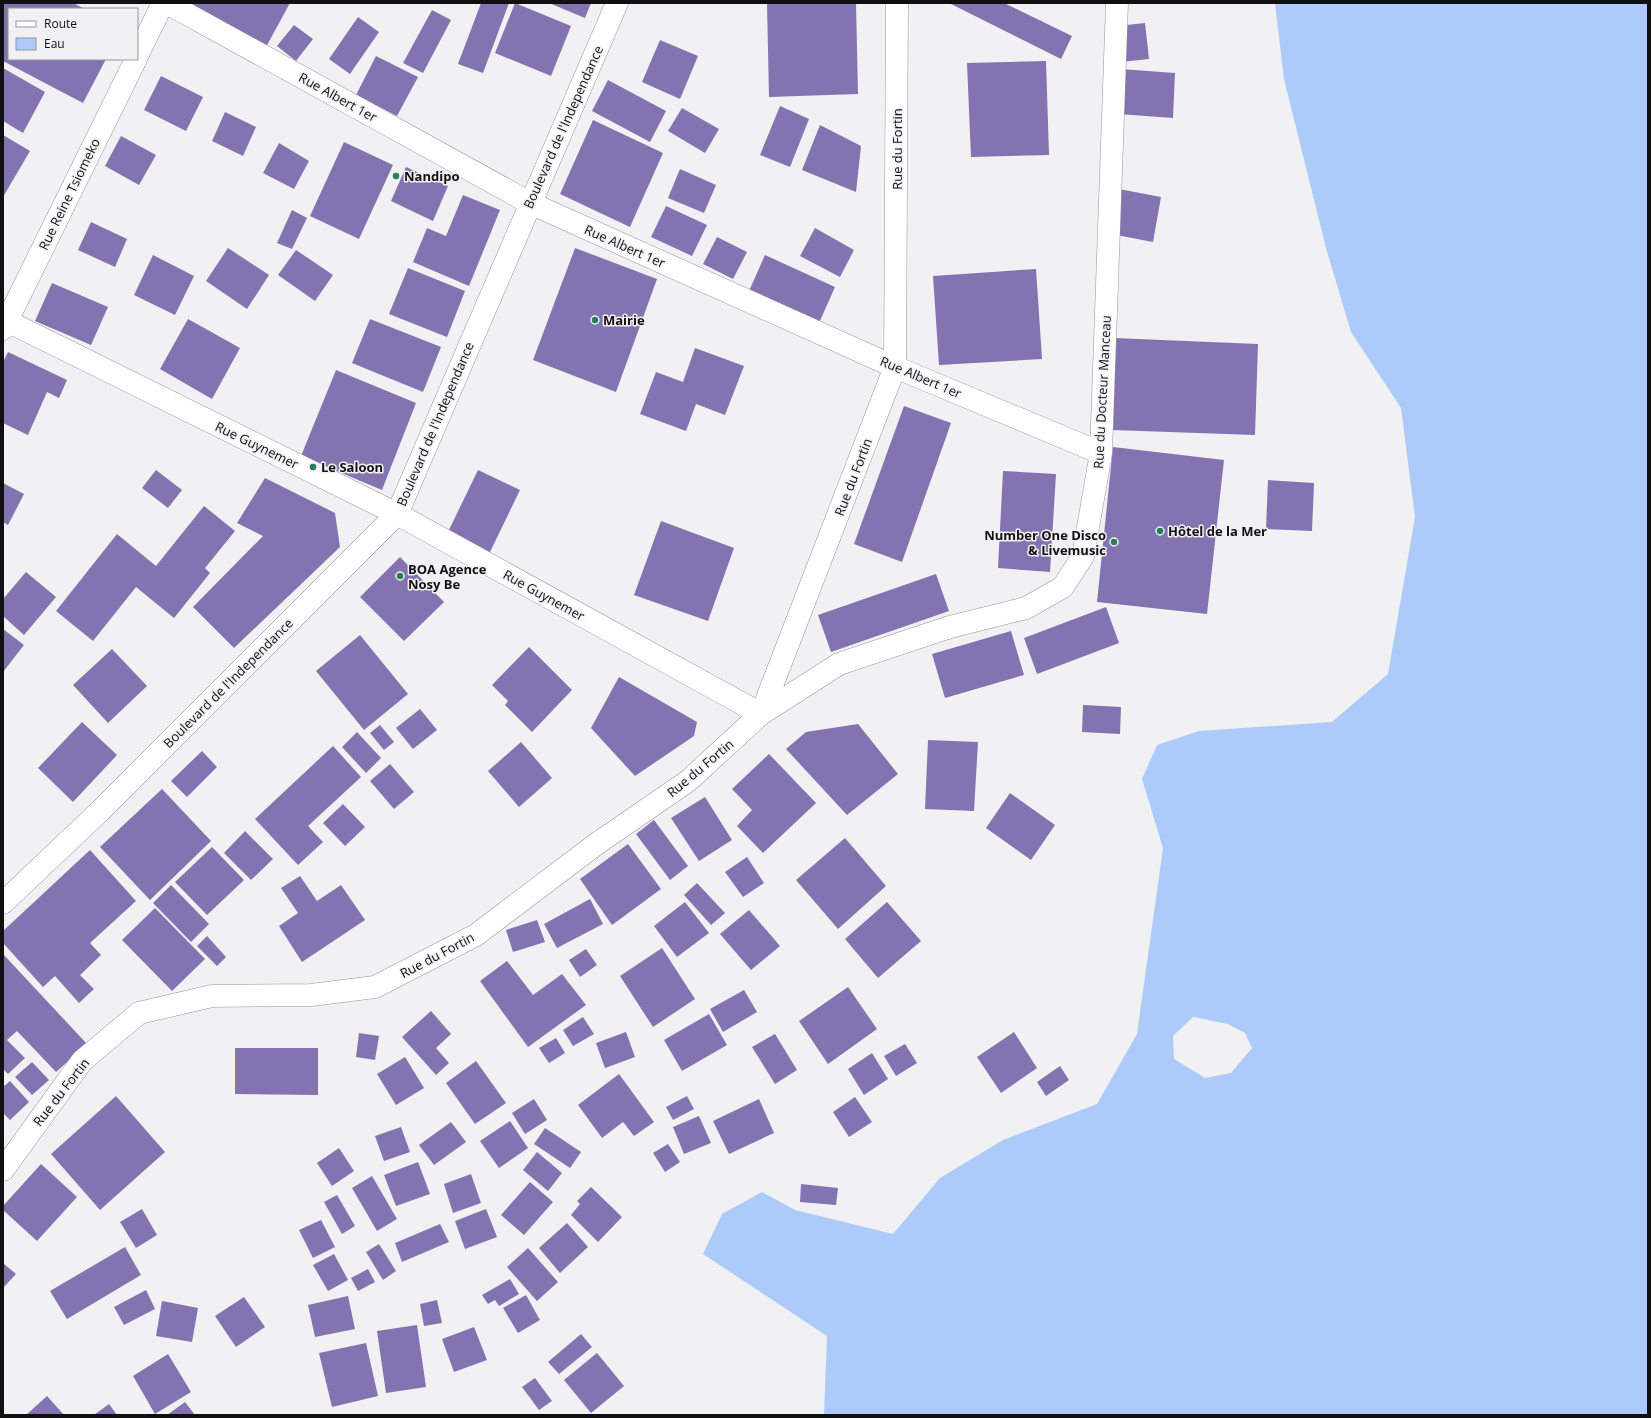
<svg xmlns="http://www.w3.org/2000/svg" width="1651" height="1418" font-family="'Open Sans',sans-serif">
<rect width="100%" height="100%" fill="#f1f0f3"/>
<!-- water -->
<path fill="#accafa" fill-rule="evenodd" d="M1275,3h373v1412h-824l3,-79 -124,-82 19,-40 40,-22 33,18 98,24 47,-56 63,-38 94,-36 40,-70 26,-186 -21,-69 15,-34 42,-14 133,-9 56,-48 27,-157 -14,-109 -50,-76 -25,-84 -42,-169zM1193,1017l35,7 17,9 7,15 -21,25 -26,5 -31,-19 -1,-23z"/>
<!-- building -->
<path fill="#8374b1" d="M3,3h70l12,6h-76v50h97l-23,44 -80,-42z
M194,3h96l-24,44 -74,-40z
M481,3h28l-26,70 -25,-9z
M515,3l56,23 -20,50 -56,-23z
M549,3h42l-6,15z
M767,3h89l2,91 -89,3z
M949,3h55l68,33 -11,23z
M432,10l19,10 -28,53 -20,-10z
M358,17l21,15 -29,42 -21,-15z
M1145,23l4,36 -28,3 -4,-36z
M294,25l19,14 -17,22 -19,-15z
M660,40l38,16 -18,43 -38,-17z
M376,56l42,21 -21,39 -41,-21z
M1046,61l3,94 -78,2 -4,-94z
M3,68l42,24 -22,41 -20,-12z
M1120,69l55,4 -2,45 -55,-4z
M161,76l42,21 -17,34 -42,-21z
M608,80l58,31 -16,31 -58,-31z
M780,106l29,13 -19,48 -30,-12z
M682,108l37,21 -14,24 -37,-22z
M225,112l31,15 -13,29 -31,-15z
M593,120l70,33 -33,74 -70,-33z
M820,125l41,21 -5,46 -54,-22z
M3,135l27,16 -27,46z
M121,136l35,19 -17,30 -34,-19z
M344,142l49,23 -34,74 -49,-23z
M279,143l30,18 -15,28 -31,-16z
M406,167l42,19 -15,35 -42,-20z
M680,169l36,16 -12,28 -36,-15z
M1119,189l42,8 -8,45 -42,-8z
M463,195l37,15 -31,76 -56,-24 14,-34 19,8z
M666,206l41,19 -15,31 -41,-19z
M292,210l15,8 -15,31 -15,-6z
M91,222l36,17 -12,28 -37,-17z
M815,228l39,22 -14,27 -40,-21z
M717,237l30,15 -14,27 -30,-15z
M228,248l41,27 -22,34 -41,-28z
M575,248l82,31 -41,113 -83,-32z
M296,250l37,25 -18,26 -37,-26z
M153,255l41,21 -19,39 -41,-20z
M765,255l70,32 -16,36 -70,-32z
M408,268l57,23 -18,46 -58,-23z
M1036,269l6,90 -103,6 -6,-89z
M52,283l56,24 -17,38 -56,-24z
M188,319l52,29 -28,51 -52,-30z
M370,319l71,28 -18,45 -71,-29z
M1114,338l144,6 -3,91 -143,-5z
M695,348l49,18 -19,49 -29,-11 -10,27 -46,-17 16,-42 27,10z
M8,352l59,28 -8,18 -12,-6 -19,43 -25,-12v-61z
M336,370l80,33 -34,87 -81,-34z
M904,406l47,17 -49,139 -48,-18z
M1113,447l111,13 -17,154 -110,-12z
M156,470l26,20 -14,18 -26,-20z
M478,470l42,20 -31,64 -42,-20z
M1003,471l53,3 -6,98 -52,-4z
M265,478l70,35 5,34 -106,101 -41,-41 70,-71 -26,-13z
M1268,480l46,3 -2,48 -46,-2z
M3,483l21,11 -16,31 -5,-3z
M204,506l31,25 -30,37 5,5 -36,45 -38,-31 -43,54 -37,-30 61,-77 39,32z
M661,521l73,27 -26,73 -74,-26z
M400,557l44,45 -40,39 -44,-44z
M26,572l30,25 -32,38 -21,-19v-17z
M936,574l13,37 -118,41 -13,-37z
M1106,607l13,36 -82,31 -13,-36z
M3,629l21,16 -21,27z
M1011,631l13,44 -79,23 -13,-44z
M360,635l48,59 -44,36 -48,-59z
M529,647l43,43 -40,42 -27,-27 3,-4 -16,-16z
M112,649l35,37 -39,37 -35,-38z
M619,677l78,45 -3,14 -59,40 -44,-48z
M1083,705l38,2 -1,27 -38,-2z
M420,709l17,21 -24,19 -17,-21z
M82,722l35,33 -44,47 -35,-34z
M858,724l40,50 -51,41 -61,-66 20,-17z
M380,725l14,17 -10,8 -14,-17z
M357,732l24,26 -15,15 -24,-26z
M928,740l50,2 -4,69 -49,-2z
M521,742l31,36 -33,29 -31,-36z
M333,746l28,31 -53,49 15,16 -25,23 -43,-46z
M202,751l15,16 -30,30 -16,-16z
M769,754l47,49 -53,50 -26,-27 15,-16 -20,-21z
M390,764l24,28 -20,17 -24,-28z
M162,789l49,52 -61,59 -50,-53z
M1010,793l45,32 -24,35 -45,-32z
M705,797l27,43 -33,21 -28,-43z
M343,804l22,23 -20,19 -22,-23z
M654,820l34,46 -18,14 -34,-46z
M245,831l28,28 -22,21 -27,-27z
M845,838l41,48 -48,43 -42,-49z
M628,844l33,45 -49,36 -32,-46z
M212,847l32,33 -37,35 -32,-33z
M90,850l46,51 -46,42 11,12 -21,20 14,14 -15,14 -24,-27 -12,11 -40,-44v-12z
M747,857l17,26 -21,14 -18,-25z
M300,876l17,25 24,-16 24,35 -63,42 -23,-36 19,-13 -17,-25z
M697,883l28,30 -14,12 -27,-30z
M171,885l38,39 -18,18 -38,-39z
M590,899l13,25 -46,24 -13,-24z
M685,902l24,31 -32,24 -23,-31z
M887,902l34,39 -43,37 -33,-39z
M155,908l50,51 -33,32 -50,-51z
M749,910l31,36 -29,24 -31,-36z
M537,920l8,22 -32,10 -7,-22z
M207,936l19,21 -9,9 -20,-20z
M662,948l33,51 -42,28 -33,-51z
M586,949l11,16 -17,12 -11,-17z
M3,954l84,90 -31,28 -39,-41 -10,9 18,18 -17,16 -5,-5z
M507,961l26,34 29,-21 24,31 -58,42 -48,-66z
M848,987l29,42 -49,35 -29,-43z
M744,990l13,22 -34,20 -13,-23z
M431,1011l20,23 -15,14 13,15 -13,12 -34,-38z
M709,1014l18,31 -45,26 -18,-31z
M583,1017l11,17 -21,12 -10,-16z
M626,1032l9,25 -30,11 -9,-25z
M1014,1032l23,36 -36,25 -24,-36z
M359,1033l20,3 -4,24 -19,-3z
M775,1034l22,36 -22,14 -23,-37z
M556,1038l9,15 -16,10 -10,-15z
M905,1044l12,19 -21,13 -12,-20z
M235,1048h83v47l-83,-1z
M872,1053l16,26 -24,16 -16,-26z
M405,1057l19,31 -28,17 -19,-31z
M476,1061l30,42 -31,21 -29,-41z
M32,1062l17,18 -17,15 -17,-18z
M1060,1066l9,14 -23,16 -9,-14z
M619,1074l35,48 -20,14 -11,-14 -21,16 -24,-33z
M10,1081l19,21 -19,18 -7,-7v-26z
M116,1096l49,56 -65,58 -49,-56z
M687,1096l7,13 -21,11 -7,-13z
M855,1097l17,25 -23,15 -16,-25z
M534,1099l13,21 -22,14 -13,-21z
M759,1099l15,34 -45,21 -16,-33z
M699,1116l12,27 -27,11 -11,-27z
M510,1121l18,27 -29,20 -19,-27z
M451,1122l15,20 -32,23 -15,-20z
M401,1127l9,25 -26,9 -9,-25z
M545,1128l36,24 -11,16 -36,-24z
M668,1144l12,18 -15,10 -12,-19z
M339,1148l15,23 -22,15 -15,-23z
M537,1152l25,21 -14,18 -25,-21z
M418,1162l12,32 -34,12 -12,-31z
M41,1164l36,33 -40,44 -34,-31v-4z
M471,1174l10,29 -28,10 -9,-29z
M372,1176l25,43 -20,12 -25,-43z
M530,1182l23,20 -29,33 -23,-20z
M801,1184l37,4 -2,17 -36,-3z
M591,1187l31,30 -24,25 -27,-27 9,-11 -3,-3z
M337,1195l18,31 -13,8 -18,-32z
M142,1209l15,26 -21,13 -16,-26z
M486,1209l11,28 -32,12 -10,-28z
M321,1220l14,27 -22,11 -14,-28z
M567,1223l21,24 -28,26 -21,-25z
M440,1224l9,18 -47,20 -7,-19z
M379,1244l17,27 -13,9 -17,-28z
M125,1247l16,28 -74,44 -17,-28z
M528,1248l30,34 -21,19 -30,-34z
M334,1254l14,26 -20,11 -15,-26z
M3,1263l13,11 -13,14z
M368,1269l7,13 -17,9 -7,-13z
M510,1279l9,15 -20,12 -4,-6 -7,4 -6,-9z
M146,1290l9,19 -31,16 -10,-18z
M526,1295l14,25 -22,13 -15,-25z
M348,1296l7,33 -40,8 -7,-32z
M244,1297l21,30 -29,20 -21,-31z
M437,1300l5,23 -18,3 -4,-22z
M162,1301l36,7 -6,34 -36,-6z
M417,1325l9,62 -40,6 -9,-62z
M474,1327l13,33 -33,12 -12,-33z
M581,1334l11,13 -33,27 -11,-12z
M366,1343l12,53 -46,11 -13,-54z
M597,1353l27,33 -33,27 -27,-33z
M168,1354l23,38 -36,22 -22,-38z
M535,1378l17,23 -13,9 -17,-23z
M47,1396l17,19h-38z
M185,1402l10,13h-28z
M109,1404l8,11h-23z"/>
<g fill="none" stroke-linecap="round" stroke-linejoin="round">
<defs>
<path id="minor" d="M167,3l363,200 365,164 206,86
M137,56l26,-53
M3,319l394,195 364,200 78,-50 111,-37 76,-19 37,-21 20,-31 18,-103 16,-450
M3,329l133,-270
M3,1170l79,-109 57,-48 73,-17 99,-1 64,-8 101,-52 119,-90 93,-64 73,-67 134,-347 2,-364"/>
<path id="major" d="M3,903l97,-92 297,-297 220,-511"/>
</defs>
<!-- minor casing -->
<use href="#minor" stroke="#969699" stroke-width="23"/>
<!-- major casing -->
<use href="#major" stroke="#969699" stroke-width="23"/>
<!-- minor -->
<use href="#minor" stroke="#fff" stroke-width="22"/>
<!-- major -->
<use href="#major" stroke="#fff" stroke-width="22"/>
</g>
<!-- markers -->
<g fill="#268055" stroke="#f1f0f3" stroke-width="1.5">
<circle cx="396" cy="176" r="4"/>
<circle cx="595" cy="320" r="4"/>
<circle cx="313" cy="467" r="4"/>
<circle cx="1160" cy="531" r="4"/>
<circle cx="1114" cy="542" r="4"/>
<circle cx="400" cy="576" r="4"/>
</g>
<g text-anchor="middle" stroke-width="3" stroke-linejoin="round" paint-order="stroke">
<!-- street labels -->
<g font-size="13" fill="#101011" stroke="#f1f0f3">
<text transform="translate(338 97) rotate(29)" y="5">Rue Albert 1er</text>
<text transform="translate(563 127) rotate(-66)" y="5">Boulevard de l'Independance</text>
<text transform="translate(897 149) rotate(-90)" y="5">Rue du Fortin</text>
<text transform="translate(69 194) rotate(-64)" y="5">Rue Reine Tsiomeko</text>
<text transform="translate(625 246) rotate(24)" y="5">Rue Albert 1er</text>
<text transform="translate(921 377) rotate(23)" y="5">Rue Albert 1er</text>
<text transform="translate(1102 392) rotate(-87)" y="5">Rue du Docteur Manceau</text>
<text transform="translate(435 424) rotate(-67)" y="5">Boulevard de l'Independance</text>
<text transform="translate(257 445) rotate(26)" y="5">Rue Guynemer</text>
<text transform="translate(853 477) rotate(-69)" y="5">Rue du Fortin</text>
<text transform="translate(544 595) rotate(29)" y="5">Rue Guynemer</text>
<text transform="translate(228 683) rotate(-45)" y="5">Boulevard de l'Independance</text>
<text transform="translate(700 768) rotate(-40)" y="5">Rue du Fortin</text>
<text transform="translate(437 955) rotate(-28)" y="5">Rue du Fortin</text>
<text transform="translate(61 1092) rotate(-52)" y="5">Rue du Fortin</text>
</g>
<!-- poi labels -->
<g font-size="13" font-weight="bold" fill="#101011" stroke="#f1f0f3" text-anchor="start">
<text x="404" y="181">Nandipo</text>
<text x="603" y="325">Mairie</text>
<text x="321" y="472">Le Saloon</text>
<text x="1168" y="536">Hôtel de la Mer</text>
<text x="1106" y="540" text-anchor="end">Number One Disco<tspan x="1106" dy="15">&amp; Livemusic</tspan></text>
<text x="408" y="574">BOA Agence<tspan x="408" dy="15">Nosy Be</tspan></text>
</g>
</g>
<!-- border -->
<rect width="1651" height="1418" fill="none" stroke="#101011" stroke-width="8"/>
<!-- legend -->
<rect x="8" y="8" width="130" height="52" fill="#f1f0f3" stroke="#979699"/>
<rect x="16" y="21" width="20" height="6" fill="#ffffff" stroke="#979699"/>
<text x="44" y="28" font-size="12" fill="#101011">Route</text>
<rect x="16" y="38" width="20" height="12" fill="#accafa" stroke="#979699"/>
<text x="44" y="48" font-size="12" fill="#101011">Eau</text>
</svg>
